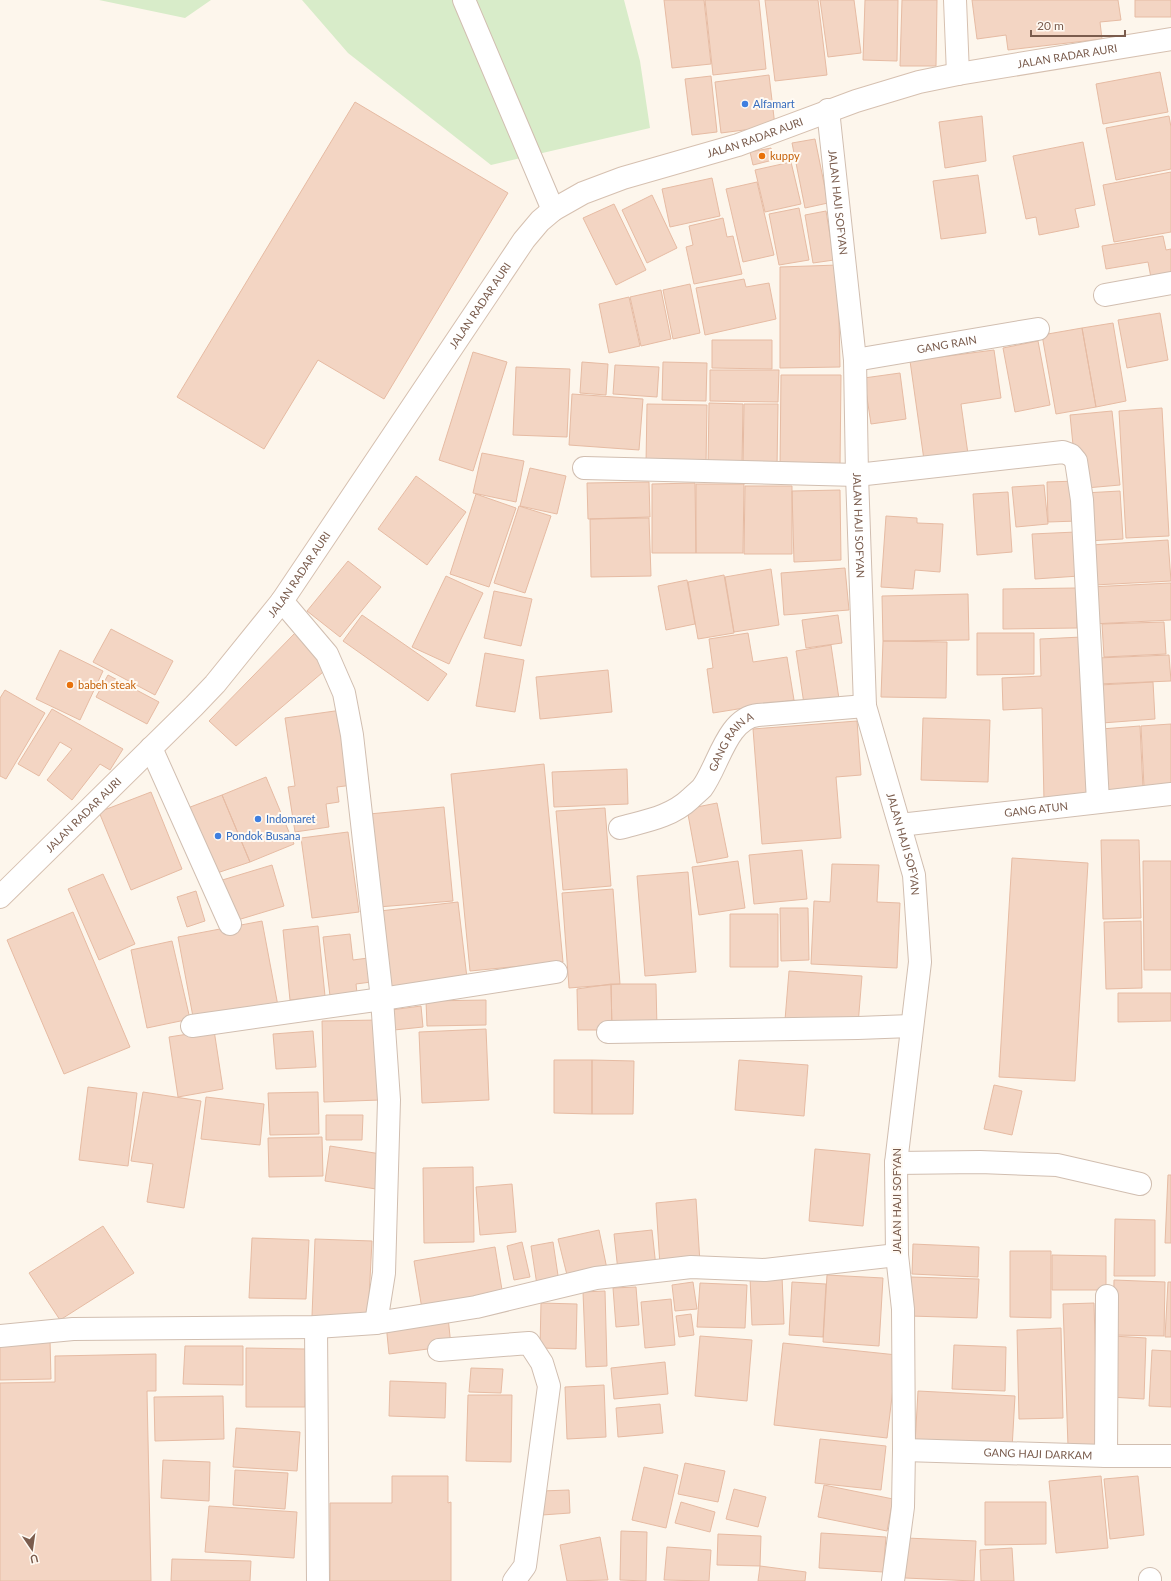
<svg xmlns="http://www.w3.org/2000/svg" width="1171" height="1581" font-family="Lato,sans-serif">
<rect width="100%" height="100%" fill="#fdf6ec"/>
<!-- green -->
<path fill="#d8ecc9" d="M99,0h112l-26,18z
M302,0h322l16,61 10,67 -159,37 -143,-112z"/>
<!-- building -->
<path fill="#f3d5c3" stroke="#e6bba3" d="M664,0h40l7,64 -39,4z
M705,0h54l7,69 -53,6z
M765,0h53l9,75 -52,6z
M820,0h34l7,53 -33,4z
M865,0h33l-1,61 -34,-1z
M902,0h35l-1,66h-36z
M972,0h146l3,20 -21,2 2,17 -94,11 -2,-15 -29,4z
M1135,0h36v17h-36z
M1160,72l8,40 -65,12 -7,-40z
M769,75l6,51 -54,7 -6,-51z
M711,76l6,56 -25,3 -7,-56z
M355,102l153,91 -124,206 -66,-39 -54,89 -87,-52z
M982,116l4,45 -41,7 -6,-46z
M1169,116l2,11v42l-55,11 -10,-52z
M815,139l13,64 -23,5 -13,-65z
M1083,142l12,63 -20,4 4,18 -40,8 -3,-18 -10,2 -13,-63z
M771,148l2,12 -20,5 -3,-13z
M791,162l10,42 -36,8 -10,-42z
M1171,172v60l-57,10 -11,-57z
M978,175l8,58 -45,6 -8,-58z
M712,178l8,38 -50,11 -8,-38z
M757,182l17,73 -31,7 -17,-73z
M652,195l25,53 -30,15 -25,-53z
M614,204l32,66 -30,15 -33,-67z
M799,208l10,52 -30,5 -10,-51z
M826,211l8,49 -21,3 -8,-48z
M723,218l4,19 6,-1 9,38 -48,10 -8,-37 7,-2 -4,-19z
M1163,236l3,14 5,-1v31l-19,3 -4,-21 -42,7 -4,-23z
M838,265l2,102 -60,1v-101z
M744,279l2,8 23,-4 7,36 -71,16 -9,-47z
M690,284l10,49 -27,6 -10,-49z
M661,290l10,49 -30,7 -11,-49z
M629,297l11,49 -31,7 -10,-49z
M1160,313l8,47 -41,8 -9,-48z
M1113,323l13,78 -30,6 -14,-79z
M1082,328l14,79 -40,7 -14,-79z
M712,340h60v29l-60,-1z
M1038,341l12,64 -35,7 -12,-64z
M994,350l7,48 -40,6 7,50 -44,6 -14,-99z
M473,352l34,10 -34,109 -34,-11z
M582,362l26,2 -2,31 -26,-2z
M663,362l44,1 -1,38 -44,-1z
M615,365l44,2 -2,30 -44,-3z
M516,367l54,2 -3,68 -54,-2z
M710,370h69l-1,32 -68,-1z
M900,373l6,46 -35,5 -7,-46z
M781,375h60l-1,94 -60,-1z
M572,394l71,5 -4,51 -70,-5z
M709,403l34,1 -1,62 -34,-1z
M647,404l60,1 -1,59h-60z
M744,404h34l-1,63 -34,-1z
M1162,408l7,128 -43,2 -7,-127z
M1112,411l8,74 -34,3 -12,-33 -4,-40z
M482,453l42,8 -8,41 -43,-9z
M530,468l36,8 -9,38 -37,-8z
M416,476l50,36 -39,53 -49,-36z
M1077,481l1,40 -30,1 -1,-40z
M649,482l1,35 -62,2 -1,-36z
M695,483l1,70h-44v-69z
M696,484h48l-1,69h-47z
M1044,485l4,39 -32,3 -4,-40z
M745,486h47v68h-48z
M840,490l1,70 -47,2 -2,-71z
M1120,491l3,48 -36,2 -3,-48z
M1008,492l4,60 -35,3 -4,-61z
M476,494l40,14 -27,79 -39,-13z
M519,506l32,10 -26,77 -31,-10z
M886,516l31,2v5l26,1 -3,48 -25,-2 -2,19 -32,-2z
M649,518l2,58 -60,1 -1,-58z
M1076,532l3,44 -44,3 -3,-45z
M1168,540l3,41 -77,4 -3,-40z
M348,561l33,26 -41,50 -33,-26z
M845,568l4,42 -65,5 -3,-42z
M771,569l8,56 -45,7 -9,-55z
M724,575l10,58 -36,6 -10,-57z
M446,576l37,17 -34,71 -37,-17z
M687,580l8,44 -29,6 -8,-44z
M1171,583v37l-79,4 -3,-37z
M1076,588l1,40 -74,1v-40z
M494,591l38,8 -11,47 -37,-8z
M968,594l1,46 -86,1 -1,-45z
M362,615l85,59 -19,27 -85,-60z
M838,615l4,28 -36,5 -4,-28z
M1164,622l2,32 -62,3 -2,-33z
M111,629l62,32 -18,34 -62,-33z
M295,633l34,34 -93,79 -27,-25z
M748,633l5,29 34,-5 7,43 -81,13 -6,-44 6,-1 -4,-29z
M977,633h57v41l-57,1z
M1082,637l5,163 -43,1 -2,-93 -39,2 -1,-32 39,-2 -1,-37z
M883,641l64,1 -1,56 -65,-1z
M831,645l8,54 -35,5 -8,-53z
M60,650l43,21 -23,49 -44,-21z
M485,653l39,7 -9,52 -39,-6z
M1169,655l2,26 -73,3 -1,-26z
M608,670l4,42 -72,7 -4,-42z
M108,675l51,27 -12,22 -51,-27z
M1153,682l2,37 -53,4 -2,-38z
M5,690l40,23 -39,66 -6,-3v-78z
M52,709l71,40 -13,21 -10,-6 -28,36 -25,-20 25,-31 -12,-7 -21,34 -21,-12z
M342,710l11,75 -16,2 2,15 -13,2 3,23 -34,5 -7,-45 7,-1 -10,-68z
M923,718l67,2 -2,62 -67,-2z
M857,721l4,54 -25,2 5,61 -79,6 -9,-115z
M1171,724v62l-27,1 -3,-61z
M1140,726l3,62 -39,2 -3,-61z
M544,764l19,198 -93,9 -19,-197z
M627,769l1,35 -74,3 -2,-35z
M266,777l28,67 -44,18 -28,-67z
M151,792l31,77 -51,21 -32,-78z
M222,795l28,67 -36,12 -29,-65z
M717,803l11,54 -31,6 -10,-54z
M444,807l9,94 -75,6 -9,-93z
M605,808l6,78 -48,4 -7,-79z
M348,832l11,80 -47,6 -11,-80z
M1101,840h38l2,78 -38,1z
M802,850l5,49 -53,5 -5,-49z
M1012,858l76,5 -13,218 -76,-4z
M738,861l7,47 -46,7 -7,-48z
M1143,861h28v109h-27z
M832,864l47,1 -2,37 23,1 -3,65 -86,-4 3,-63 16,1z
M272,865l12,41 -53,16 -12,-41z
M688,872l8,100 -51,4 -8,-100z
M103,874l32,70 -36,16 -31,-71z
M613,889l7,95 -51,4 -7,-95z
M196,891l9,30 -18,6 -10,-30z
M458,902l9,76 -78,9 -9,-76z
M780,908h28l1,52 -28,1z
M73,912l57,135 -66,27 -57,-134z
M730,914h48v53h-48z
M262,921l16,85 -84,16 -16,-85z
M1141,921l1,67 -36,1 -2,-67z
M318,926l7,70 -35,4 -7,-70z
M350,934l3,26 15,-2 3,24 -15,2 1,9 -27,3 -7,-59z
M172,941l18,78 -43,9 -16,-78z
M789,971l73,5 -4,49 -73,-5z
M611,984l1,46h-34l-1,-41z
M611,984h45l1,44 -45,2z
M1118,993h53v28l-53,1z
M486,1000v25l-59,1 -1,-25z
M421,1006l2,21 -29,3 -3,-20z
M378,1020l2,80 -56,2 -2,-81z
M486,1029l3,71 -67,3 -3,-71z
M214,1030l9,59 -45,8 -9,-60z
M313,1031l3,36 -40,2 -3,-35z
M554,1060h38v54l-38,-1z
M592,1060l42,1 -1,53h-41z
M739,1060l69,5 -4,51 -69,-6z
M994,1085l28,6 -10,44 -28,-6z
M88,1087l49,6 -9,73 -49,-6z
M143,1092l58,9 -17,107 -37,-6 6,-38 -22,-3z
M318,1092l1,42 -49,1 -2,-42z
M206,1097l58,7 -4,41 -59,-6z
M326,1115h37l-1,25h-36z
M322,1137l1,39 -54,1 -1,-39z
M330,1146l51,8 -5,35 -51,-8z
M815,1149l55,5 -7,72 -54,-5z
M473,1167l1,75 -50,1 -1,-75z
M1168,1175h3v68h-6z
M512,1184l4,48 -36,3 -4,-48z
M696,1199l4,64 -40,3 -4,-63z
M1115,1219l40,1v56h-41z
M103,1226l31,47 -74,47 -31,-47z
M599,1230l8,39 -39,10 -10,-40z
M652,1230l4,37 -38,4 -4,-37z
M252,1238l57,2 -3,59 -57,-1z
M315,1239l57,2 -4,77 -56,-2z
M522,1242l8,35 -16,3 -7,-34z
M553,1242l6,40 -22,3 -6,-39z
M913,1244l66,3 -1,30 -66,-3z
M495,1247l8,49 -81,13 -8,-48z
M1010,1251h41v67l-41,-1z
M1052,1255l54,1v34h-54z
M827,1275l56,3 -4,68 -56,-4z
M782,1276l2,48 -32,1 -2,-48z
M911,1277l68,2 -2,39 -67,-2z
M1114,1280l51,2 -1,54 -51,-1z
M693,1282l4,27 -22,2 -3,-26z
M792,1282l34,2 -3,53 -34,-2z
M1168,1282h3v55h-6z
M700,1283l47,2 -2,43 -48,-1z
M636,1287l3,38 -23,2 -3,-39z
M605,1291l2,75 -21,1 -3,-75z
M671,1299l4,46 -30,3 -4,-46z
M541,1303l36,1 -1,45 -36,-1z
M1094,1303l4,142 -30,1 -5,-142z
M691,1314l3,21 -15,2 -3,-21z
M448,1317l3,29 -62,8 -3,-30z
M1061,1328l2,90 -44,1 -2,-89z
M700,1336l52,4 -5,61 -52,-5z
M1113,1336l33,2 -2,61 -34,-2z
M50,1340l1,39 -51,1v-39z
M783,1343l114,12 -10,83 -113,-13z
M954,1345l52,2 -1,44 -53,-2z
M185,1346h58v39l-60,-1z
M246,1348l60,1 -1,58h-59z
M1152,1350l19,1v56l-22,-1z
M156,1354v37h-9l4,190h-151v-198l55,-1v-26z
M665,1362l3,32 -54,5 -3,-31z
M471,1368l32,1 -2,24 -32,-1z
M390,1381l56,2 -1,35 -56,-2z
M604,1385l2,52 -39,2 -2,-52z
M918,1391l97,5 -3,53 -97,-5z
M468,1395h44l-1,67 -45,-1z
M223,1396l1,43 -69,2 -1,-44z
M660,1404l3,29 -45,4 -2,-29z
M236,1428l64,4 -3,39 -64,-4z
M820,1439l66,7 -5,44 -66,-7z
M163,1460l47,2 -1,39 -48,-3z
M685,1463l40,8 -7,31 -40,-8z
M644,1467l34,8 -12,53 -34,-8z
M235,1470l53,3 -3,36 -52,-4z
M392,1476h56v27l3,-1v79h-121v-78h62z
M1101,1476l7,72 -52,5 -7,-72z
M1138,1476l6,59 -34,4 -6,-60z
M824,1485l69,14 -6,32 -69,-14z
M734,1489l32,8 -8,30 -32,-8z
M569,1490l1,23 -28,2 -1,-24z
M681,1502l34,10 -5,20 -35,-9z
M985,1502h61v42l-61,1z
M209,1506l88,6 -3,46 -89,-6z
M621,1531l26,1 -1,49 -26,-1z
M821,1533l65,4 -3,35 -64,-4z
M718,1534l43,2 -1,30 -43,-1z
M600,1537l8,43 -41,1 -7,-36z
M906,1538l70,3 -2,40 -69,-3z
M667,1547l44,3 -2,31 -45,-1z
M1012,1548l2,33h-33l-1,-31z
M172,1559l79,2 -1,20h-79z
M760,1566l46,6 -1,9h-47z"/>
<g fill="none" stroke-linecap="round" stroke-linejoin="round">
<defs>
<g id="street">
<path d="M464,0l89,210"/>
<path id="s1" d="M828,110l27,250 2,115 8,231 49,169 6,87 -24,201 1,92 6,54 1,141 -1,57 -10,74"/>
<path d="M1105,295l66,-12"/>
<path id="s2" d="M855,360l183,-31"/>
<path d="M584,468l273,7 206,-23 8,3 5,6 6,39 16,302"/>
<path d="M282,601l45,53 17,39 8,42 30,264 7,101 -5,173 -8,50"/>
<path d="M151,748l79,176"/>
<path id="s3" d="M900,825l271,-31"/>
<path id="s4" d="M620,828c25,-7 51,-11 70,-29 4,-4 8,-7 12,-11 16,-21 25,-70 56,-73l107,-9"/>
<path d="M192,1026l190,-27 174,-27"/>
<path d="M608,1032l250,-4 53,-2"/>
<path d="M896,1163l84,-1 77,3 83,19"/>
<path d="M316,1327l2,254"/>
<path d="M0,1336l73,-7 243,-2 60,-4 100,-16 120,-29 95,-11 74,3 132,-15"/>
<path d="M439,1350l90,-7 13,20 7,23 -24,180 -11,15"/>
<path id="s5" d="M904,1450l202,6h65"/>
<path d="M1106,1456l1,-160"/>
<path d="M1150,1581v-2"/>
</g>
<g id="secondary">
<path d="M955,0l3,74"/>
<path id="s6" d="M0,897l194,-191 21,-22 67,-83 242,-361 16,-19 13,-11 30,-17 40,-15 115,-33 118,-44 63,-19 39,-8 213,-35"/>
</g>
</defs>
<!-- street casing -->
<use href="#street" stroke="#d1beb0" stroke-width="24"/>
<!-- secondary casing -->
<use href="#secondary" stroke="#d6c0b0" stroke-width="24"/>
<!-- street -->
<use href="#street" stroke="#fff" stroke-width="22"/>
<!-- secondary -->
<use href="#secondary" stroke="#fff" stroke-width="22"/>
</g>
<!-- markers -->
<g fill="#3f7fe0" stroke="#fffaf3" stroke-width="1.5">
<circle cx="745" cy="104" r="4"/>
<circle cx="258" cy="819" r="4"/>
<circle cx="218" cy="836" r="4"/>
</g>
<g fill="#e8710a" stroke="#fffaf3" stroke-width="1.5">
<circle cx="762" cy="156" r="4"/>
<circle cx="70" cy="685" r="4"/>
</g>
<g text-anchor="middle" stroke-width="4" stroke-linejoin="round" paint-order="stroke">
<!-- street labels -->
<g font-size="11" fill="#7a5c4d" stroke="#fffaf3">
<text dy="4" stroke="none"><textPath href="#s6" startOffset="1425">JALAN RADAR AURI</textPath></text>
<text dy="4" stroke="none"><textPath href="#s6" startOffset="1101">JALAN RADAR AURI</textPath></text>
<text dy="4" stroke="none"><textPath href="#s1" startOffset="93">JALAN HAJI SOFYAN</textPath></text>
<text dy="4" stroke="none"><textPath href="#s6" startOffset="765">JALAN RADAR AURI</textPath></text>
<text dy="4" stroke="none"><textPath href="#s2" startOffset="93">GANG RAIN</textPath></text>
<text dy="4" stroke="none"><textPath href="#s1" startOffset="417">JALAN HAJI SOFYAN</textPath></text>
<text dy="4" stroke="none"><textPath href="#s6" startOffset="441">JALAN RADAR AURI</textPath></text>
<text dy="4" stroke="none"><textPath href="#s4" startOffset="148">GANG RAIN A</textPath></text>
<text dy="4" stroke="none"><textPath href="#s3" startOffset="137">GANG ATUN</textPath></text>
<text dy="4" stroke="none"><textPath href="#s6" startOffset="117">JALAN RADAR AURI</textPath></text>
<text dy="4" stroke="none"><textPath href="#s1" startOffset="741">JALAN HAJI SOFYAN</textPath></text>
<text transform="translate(897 1201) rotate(-90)" y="4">JALAN HAJI SOFYAN</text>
<text dy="4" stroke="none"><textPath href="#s5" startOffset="134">GANG HAJI DARKAM</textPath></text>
</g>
<!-- shop labels -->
<g font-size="11" fill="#366cbe" stroke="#fffaf3" text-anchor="start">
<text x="753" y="108">Alfamart</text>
<text x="266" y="823">Indomaret</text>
<text x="226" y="840">Pondok Busana</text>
</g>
<!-- food labels -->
<g font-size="11" fill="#c56008" stroke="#fffaf3" text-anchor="start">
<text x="770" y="160">kuppy</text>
<text x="78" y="689">babeh steak</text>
</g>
</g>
<!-- north arrow -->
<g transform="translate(32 1549) rotate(167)" stroke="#fffaf3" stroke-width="3" paint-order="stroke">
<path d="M0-3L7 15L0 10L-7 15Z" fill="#7a5c4d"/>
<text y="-6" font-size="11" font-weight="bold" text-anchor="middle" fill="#7a5c4d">U</text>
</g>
<!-- scale -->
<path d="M1031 30v6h94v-6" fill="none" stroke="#7a5c4d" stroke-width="2"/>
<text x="1037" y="30" font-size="12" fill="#7a5c4d" stroke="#fffaf3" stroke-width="3" paint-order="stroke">20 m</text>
</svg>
